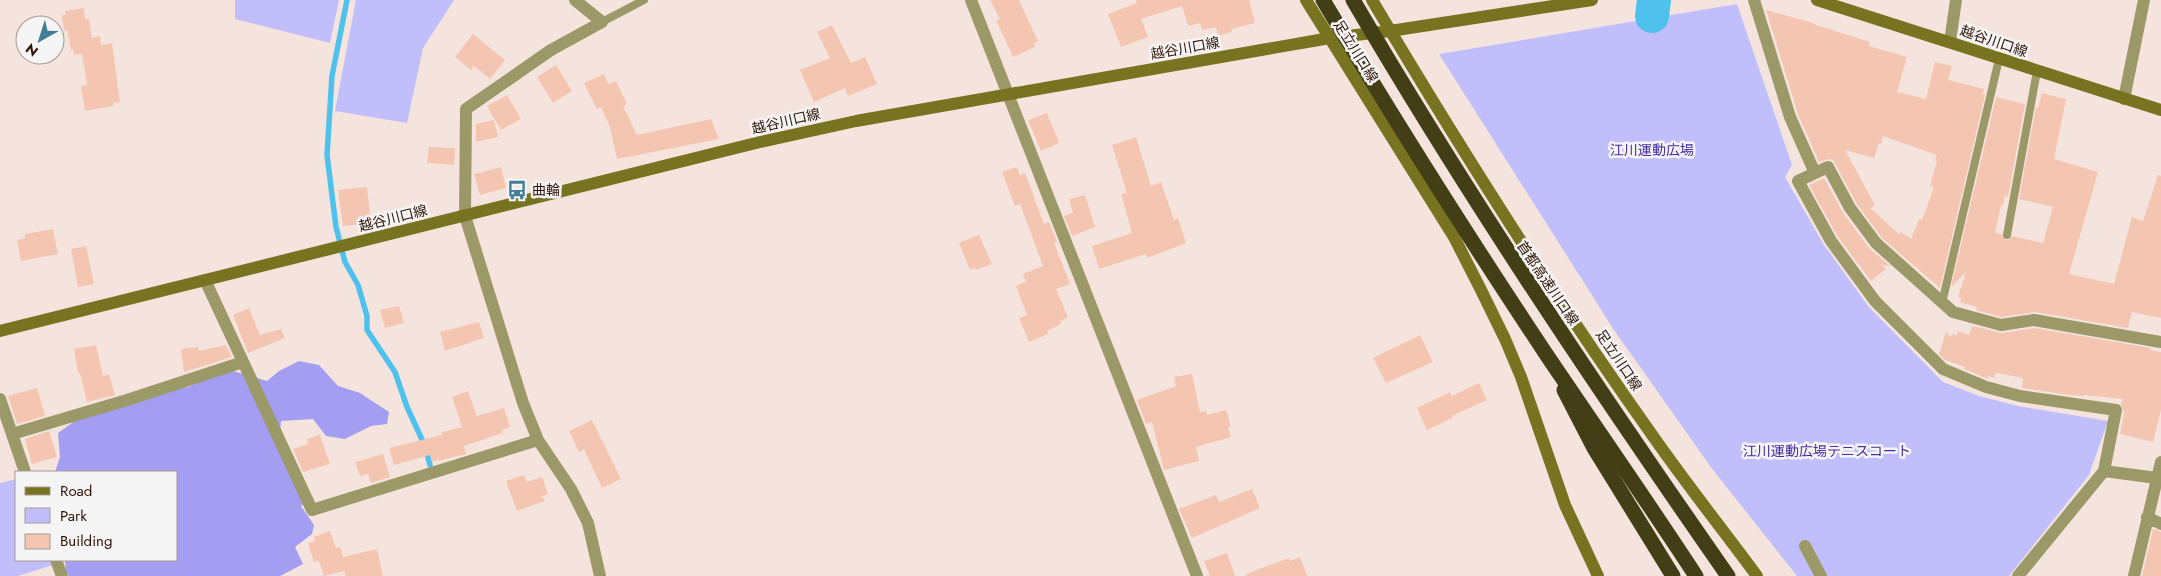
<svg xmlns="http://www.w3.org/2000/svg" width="2161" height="576" font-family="Jost,'Noto Sans JP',sans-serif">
<rect width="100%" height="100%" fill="#f5e4dd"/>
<!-- green -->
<path fill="#c0bffb" d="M235,0h104l-9,43 -95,-24z
M356,0h98l-31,48 -16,75 -72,-12z
M1737,4l55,161 -7,12 39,68 45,62 74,75 36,14 39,10 90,15 -19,54 -80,101h-212l-84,-106 -99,-140 -175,-276z
M16,479v81h35l2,5 -35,11h-18v-93z"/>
<!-- forest -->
<path fill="#a39ef1" d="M299,361l20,4 19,21 22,7 29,19 -2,12 -16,2 -26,13 -19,-3 -13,-17 -32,2 -2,23 32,56 -10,6 13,19 -2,9 -17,13 8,17 -23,12h-211l-3,-4 -1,-12h111v-88h-121l5,-15 -2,-24 21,-15 88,-29 21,-2 24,-12 21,-4 34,10 12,-10z"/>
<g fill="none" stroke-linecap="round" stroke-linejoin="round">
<!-- stream -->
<path stroke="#4ec2ec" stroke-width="5.5" d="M347,0l-15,76 -5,79 9,72 9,35 13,23 9,31v14l28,42 12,35 18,39 5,19"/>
<!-- river -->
<path stroke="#4ec2ec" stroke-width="34" d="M1652,16l2,-16"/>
</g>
<!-- building -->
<path fill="#f4c6b1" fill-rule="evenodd" d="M990,0h29l19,41 -4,2 1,4 -22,10 -17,-37 4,-1z
M1136,0h113l6,23 -24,6 1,3 -14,4 -2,-9 -14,3 -2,-7 -12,3 -6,-20 -41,13 7,18 -27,10 -13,-33 29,-11z
M84,8l1,11h4l3,19 8,-2 1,9 11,-2 8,59 -7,1v3l-28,5 -4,-25 6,-1 -5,-31 -8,1 -1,-5h-2l-4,-20h-3l-2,-15h4l-1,-4z
M1766,10l47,13v1l57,18 -1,4 38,11 -10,35 29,7 9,-37 17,4 -4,14 36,9 -1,5 2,1 -45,193 -58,-50 -25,-34 -24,-44 -5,-1 -9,3 -21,-48zM1883,136l54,19 -2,5 2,1 -7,25 4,1 -12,33 -3,-1 -8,20 -10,-7 -2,2 -29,-26 5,-3 -30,-55 29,8 5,-15 2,1z
M832,25l19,38 14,-6 12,27 -29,12 -3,-8 -31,14 -14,-32 30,-12 -13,-26z
M473,34l32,26 -15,19 -16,-13 -3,4 -16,-13z
M556,65l16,26 -19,12 -16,-26z
M604,74l4,10 8,-3 11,23 -4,2 14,29 74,-16 8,20 -102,20 -7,-32 -9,-20 -4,2 -13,-26z
M2042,93l24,6 -12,60 44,13 -29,102 45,10 18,-67 11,4 15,-46 3,1v142l-29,-6 -4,16 -93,-16 -34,5 -25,-7 1,-3 -17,-5 1,-4 -3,-1 8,-25 -15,15 45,-190 29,7 -17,93 -3,-1 -2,9h-2l-6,28 6,1 5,6h3l3,-4 31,7 10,-36 -34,-8 17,-92 2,1z
M507,95l14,24 -20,11 -14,-24z
M1047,113l12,30 -18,8 -13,-31z
M494,120l4,17 -22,5v-18z
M1136,137l15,49 10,-4 13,38 4,-2 8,25 -39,15 -1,-4 -47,15 -7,-23 40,-13 -11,-39 6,-1 -15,-48z
M429,147l26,1 -1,17 -27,-2z
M501,167l5,21 -26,7 -6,-21z
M1017,167l3,8 5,-2 19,51 5,-2 8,20 -3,1 16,41 -14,5 12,28 -8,4 1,3 -14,7 1,3 -19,8 -10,-24 8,-3 -11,-29 10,-4 -3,-8 20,-8 -23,-62 -5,2 -13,-34z
M1824,178l19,35 26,35 21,18 -8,-1 4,4 -15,12 -33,-44 -29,-52z
M367,187l4,36 -28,3 -5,-36z
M1085,195l10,32 -23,9 -8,-20 9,-3 -4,-14z
M53,229l5,25 -37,7 -4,-21 8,-2v-4z
M979,235l13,29 -16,6 -1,-2 -5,2 -11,-27z
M86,246l8,38 -16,3 -7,-38z
M399,306l5,17 -19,5 -5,-18z
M249,308l11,27 21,-6 4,9 -37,15 -15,-38z
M479,322l5,16 -39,13 -5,-19z
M1972,326l30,7 32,-5 117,20 -1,2 11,2v58l-8,32 -33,-8 4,-22 -3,-8 2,-5 -39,-4v1l-14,-1 -48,-7 1,-10 -27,-5 -2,5 -6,-2v3l-24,-10 1,-2 -20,-7 -6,-6 7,-22 5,5 1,-3 5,1 1,-4 11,4z
M1420,335l13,27 -47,21 -13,-25z
M96,345l7,31 6,-2 6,21 -28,7 -7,-29h-2l-4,-24z
M226,345l6,12 -48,15 -3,-23 17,-2 1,4z
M1192,374l8,38 6,-1 1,4 19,-5 5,17 -3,1 3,9 -35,10 3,14 -35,9 -12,-48 -6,2 -9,-24 39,-14 -2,-9z
M1479,383l8,17 -35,16 1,2 -26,12 -10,-22 33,-16 2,4z
M37,388l8,28 -28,8 -9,-28z
M468,391l9,25 27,-8 6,19 -8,3 1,3 -39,13 2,8 -34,8 -2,-7 -36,10 -5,-17 53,-13v-3l20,-5 -10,-30z
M592,420l29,59 -19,9 -18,-39 -5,3 -10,-21z
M49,431l8,26 -25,7 -7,-25z
M320,435l10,29 -27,8 -10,-23 15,-5 -1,-5z
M383,454l7,23 -19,6 -3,-9 -8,2 -5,-14z
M524,475l3,7 15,-5 6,17 -6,2 3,5 -28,10 -11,-30z
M1252,489l8,19 -68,30 -13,-29 37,-14 3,7z
M2153,529l8,3v44h-19z
M330,531l6,17 4,-1 3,10 34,-8 6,27h-37l-2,-5 -20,5 -5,-15 -5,1 -6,-19 7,-2 -1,-4z
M1227,553l8,23h-25l-6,-15z
M1300,557l7,19h-61v-2l43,-16 1,3z"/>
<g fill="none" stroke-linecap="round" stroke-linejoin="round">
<!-- lane -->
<path stroke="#9c9969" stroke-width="8" d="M602,22l42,-22
M2007,235l30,-164
M1942,303l57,-244"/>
<!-- street -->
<path stroke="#9c9969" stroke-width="12" d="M575,0l27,22 -51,28 -85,59 -1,107 58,187 15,37 33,49 17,34 12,53
M971,0l226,576
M1754,0l36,117 25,56 13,-6 22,41 26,35 77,69 48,13 33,-5 127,22
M1950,42l6,-42
M2124,99l20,-99
M1815,173l-17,8 33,60 44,60 68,68 43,18 34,9 96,14 -12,61 -86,105
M205,280l107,230 226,-70
M0,399l25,73
M12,434l115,-34 116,-38
M2104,471l53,7
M2147,517l14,7
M1805,546l16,30
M56,560l6,16
M2134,576l27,-114"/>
<!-- secondary -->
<path stroke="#787321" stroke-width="12" d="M1306,0l148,237 27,53 24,49 16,38 44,128 33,71
M1372,0c89,150 182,297 283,439 33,47 68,91 102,137
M1817,0l344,110
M0,331l760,-189 96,-21 474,-83 60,-7 202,-31"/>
<!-- highway -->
<path stroke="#423f16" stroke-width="15" d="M1564,390l30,58 79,128"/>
<!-- highway-bridge -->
<path stroke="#423f16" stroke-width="15" d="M1323,0c71,120 146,238 223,354 50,74 101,147 150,222
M1353,0c116,198 244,388 375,576"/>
</g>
<!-- icons -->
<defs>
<symbol id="bus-bare" viewBox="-9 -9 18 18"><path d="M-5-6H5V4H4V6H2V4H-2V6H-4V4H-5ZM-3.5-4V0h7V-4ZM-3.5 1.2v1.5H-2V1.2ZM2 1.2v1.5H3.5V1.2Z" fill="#427e95" stroke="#f5f5f5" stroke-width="2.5" paint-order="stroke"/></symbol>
</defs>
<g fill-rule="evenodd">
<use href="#bus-bare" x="503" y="176" width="28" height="28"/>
</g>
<g text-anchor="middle" stroke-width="5" stroke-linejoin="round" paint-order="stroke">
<!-- street labels -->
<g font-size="14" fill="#2e1205" stroke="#f5f5f5">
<text transform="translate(1994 41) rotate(19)" y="5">越谷川口線</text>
<text transform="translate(1185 48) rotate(-10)" y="5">越谷川口線</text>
<text transform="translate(1356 51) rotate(58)" y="5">足立川口線</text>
<text transform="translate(786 121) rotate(-13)" y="5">越谷川口線</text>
<text transform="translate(393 218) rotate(-14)" y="5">越谷川口線</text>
<text transform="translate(1548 283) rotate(56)" y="5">首都高速川口線</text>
<text transform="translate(1619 360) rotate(56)" y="5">足立川口線</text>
</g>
<!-- park labels -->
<g font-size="14" fill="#472ca3" stroke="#f5f5f5">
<text x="1652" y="155">江川運動広場</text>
<text x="1827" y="456">江川運動広場テニスコート</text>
</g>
<!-- poi labels -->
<g font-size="14" fill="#2e1205" stroke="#f5f5f5" text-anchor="start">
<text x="532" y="195">曲輪</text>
</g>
</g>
<!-- legend -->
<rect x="15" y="471" width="162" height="90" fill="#f5f5f5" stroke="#a59a95"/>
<rect x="25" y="487" width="25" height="8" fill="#787321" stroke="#a59a95"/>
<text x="60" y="496" font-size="15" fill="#2e1205">Road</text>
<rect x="25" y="508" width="25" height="15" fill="#c0bffb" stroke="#a59a95"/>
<text x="60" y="521" font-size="15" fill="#2e1205">Park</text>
<rect x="25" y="534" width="25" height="15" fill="#f4c6b1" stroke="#a59a95"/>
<text x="60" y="546" font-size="15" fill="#2e1205">Building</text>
<!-- north arrow -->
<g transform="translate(40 40) rotate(219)"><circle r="24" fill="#f5f5f5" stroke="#a59a95"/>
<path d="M0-4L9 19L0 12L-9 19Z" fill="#427e95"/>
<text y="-8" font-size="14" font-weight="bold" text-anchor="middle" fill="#2e1205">N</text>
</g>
</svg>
